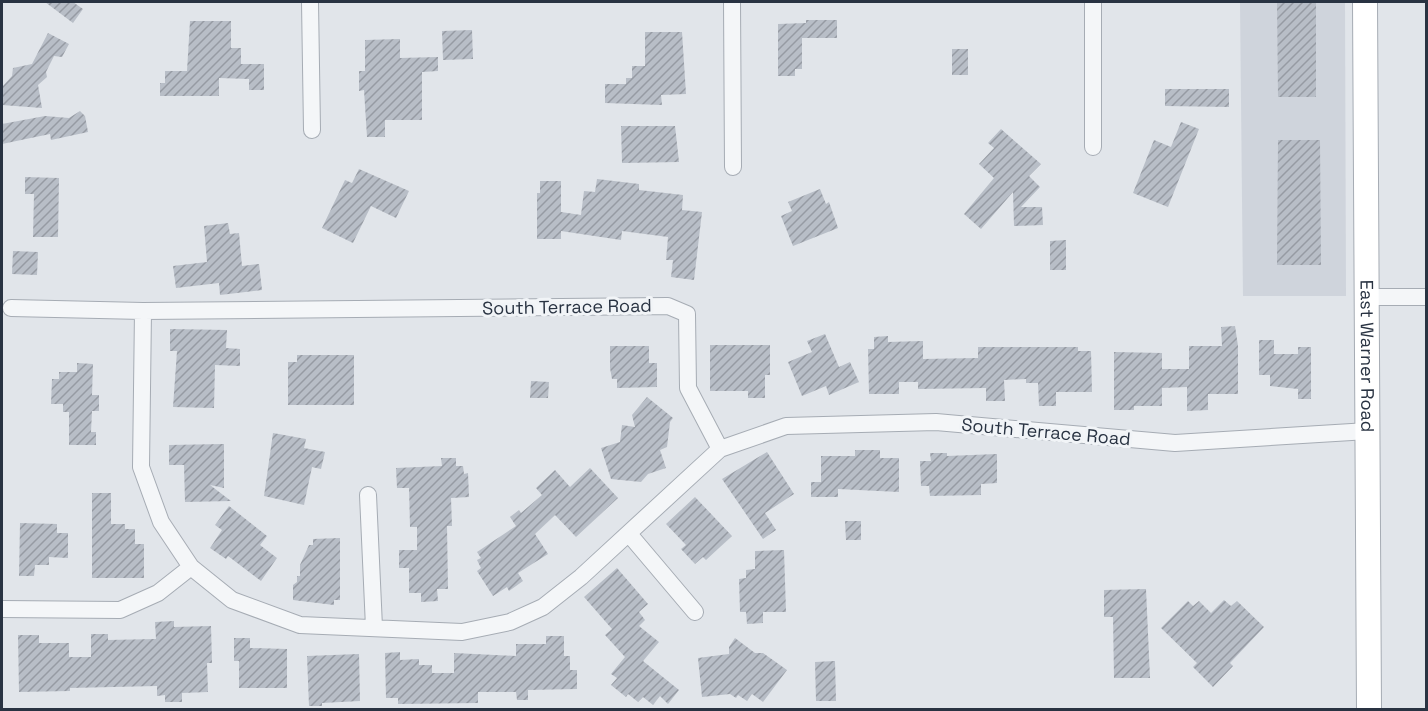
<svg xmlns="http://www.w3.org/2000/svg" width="1428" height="711" font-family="'Space Grotesk',sans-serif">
<defs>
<pattern id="building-hatch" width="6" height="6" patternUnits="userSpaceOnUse" patternTransform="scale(1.5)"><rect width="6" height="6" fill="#b8bec7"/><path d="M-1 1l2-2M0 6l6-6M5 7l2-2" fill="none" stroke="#969ba3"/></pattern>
</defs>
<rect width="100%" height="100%" fill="#e1e5ea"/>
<!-- built -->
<path fill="#cfd4dc" d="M1240,2h105l1,294h-103z"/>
<!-- building -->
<path fill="url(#building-hatch)" d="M45,2h28l10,7 -10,14z
M1277,2h39v95h-38z
M806,20h31v18h-35v31h-7v7h-17v-52l28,-1z
M190,21h41v27h10v16h23v26h-15v-11l-30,-1v18h-59v-13h5v-12h22z
M472,30l1,29 -30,1 -1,-29z
M645,32h37l4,62 -25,1 1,10 -57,-2v-19h21v-6h6v-12h13z
M48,33l21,11 -7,13 -8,-1 -8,16 1,5 -9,8 4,23 -40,-3v-18l10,-11 1,-8 19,-4z
M400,39v19l38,-1v14l-16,1v48h-37v17h-18l-3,-47 -5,1v-20h6v-31z
M952,49h16v26h-16z
M1165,89h64v18l-64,-1z
M80,111l5,5 3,16 -37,8 -1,-6 -48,10v-20l43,-8 24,2z
M1181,122l18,7 -31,78 -35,-14 21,-53 17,7z
M621,126h54l4,36 -57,1z
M1001,129l40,35 -12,12 11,11 -19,20h21l1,18 -29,1 -1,-34 -32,37 -17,-15 30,-36 -15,-14 15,-16 -6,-5z
M1278,140h42l1,125h-44z
M359,169l50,22 -13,27 -25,-12 -18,37 -31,-15 23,-48 7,3z
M25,177l34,1 -1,59h-25l1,-43h-9z
M597,179l42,5v6l44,5 -1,15 20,2 -8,68 -23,-3 2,-17h-7l2,-23 -46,-6 -1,9 -60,-9v8h-24v-46h3v-12h21v31l20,3 3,-24 11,1z
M820,189l6,15 3,-2 9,26 -45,18 -12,-30 11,-5 -4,-9z
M228,223l2,11 9,-1 3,33 17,-2 3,26 -42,5 -1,-12 -43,5 -3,-22 34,-4 -3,-36z
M1066,240v30h-16v-29z
M13,251l25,1 -1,23 -25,-1z
M1235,326l3,20v48h-30v16l-21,1v-24l-25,1v18h-28v4h-20v-58l48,1v16h27v-23h33l-1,-19z
M170,329l57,1 -1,18 14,1v17l-25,-1 -1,43 -41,-1 4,-56h-7z
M825,334l14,33 11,-5 9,20 -30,13 -3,-9 -24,10 -14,-34 24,-10 -5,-11z
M888,336v6l35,-1v18l55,-1v-11h100v4h13l1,41h-36v14h-17l-1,-23h-12v-4l-22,1 1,21h-19v-13l-68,1v-7h-19v12h-30l-1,-45h6v-12z
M1259,340h15v14h24v-7h13v52h-13v-10l-28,-3v-11h-11z
M710,345h60v30h-5v23h-17v-7h-38z
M610,346h39v17h8v24l-40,1v-9h-5l-2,-11z
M297,355h57v50h-66v-43h9z
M77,363l16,1 -1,31h7v16h-7l-1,21h5v13h-27v-33h-6v-8h-12l1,-25h7v-7h18z
M531,381l18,1 -1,16h-18z
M647,397l26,21 -3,4 -3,25 -7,3 6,18 -18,6 -7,8 -30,-3 -10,-31 19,-6 2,-17 13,2 -3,-12z
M273,433l33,6 -2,9 21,4 -4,17 -9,-2 -8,38 -40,-9z
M224,444v44l-14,-3 21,16 -46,1 -1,-37h-15v-20z
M855,450h25v8h19v34l-61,-3v8h-27v-15h10v-26h34z
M767,452l27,42 -29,19 11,17 -13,9 -41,-60z
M930,453h17v3l50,-2v29l-16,1v11l-51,1 -1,-10h-8l-1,-25h11z
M441,458h15v8h7l1,8 4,-1 1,24 -18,1 1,28h-5l1,63h-11l1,12 -17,1v-9h-12v-25h-10v-18h18v-23h-7l-1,-39h-12l-1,-20 46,-2z
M590,468l28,30 -42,39 -21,-22 -20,19 13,20 -30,19 5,8 -14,10 -2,-4 -14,9 -16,-25 4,-3 -4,-8 4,-2 -4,-6 39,-26 -6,-9 9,-7 2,3 21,-18 -6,-7 19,-18 15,17z
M92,493h19v31h14v5h10v15h9v34h-52z
M695,497l37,39 -26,24 -3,-3 -8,7 -14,-15 5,-4 -20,-21z
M229,506l38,30 -7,9 17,13 -16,23 -33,-25 -2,3 -16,-11 12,-18 -7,-5z
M845,521h16v19h-15z
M20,523l37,1v9h11v25l-19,-1v8h-14l-1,11h-15z
M340,538v62h-6v5l-41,-5v-15l4,-3v-6h3v-11l9,-20h4v-6z
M784,550l2,62h-23v11l-16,1 -1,-12h-6l-1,-33 7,-1v-8l9,-1v-18z
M617,568l31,36 -9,8 6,8 -6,6 20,16 -16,19 36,29 -11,14 -8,-8 -7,9 -10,-8 -5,5 -10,-8 -2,3 -15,-12 6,-7 -6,-4 14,-17 -20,-22 7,-6 -28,-32z
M1146,589l4,89h-36l-1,-61h-9v-27z
M1224,600l7,6 6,-5 27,26 -34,36 3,3 -20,21 -20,-20 4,-4 -36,-35 27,-27 5,5 6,-5 12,12z
M174,621v6l37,-1 1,37h-5l1,29 -26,1v9h-17v-7l-8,1v-10l-87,2v3l-51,1 -1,-57h21v8h30v14h22v-23h17v6l48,-1 -1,-17z
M546,636h18v20h6v14h7v19l-49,1v10h-11l-1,-8h-38v11l-80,1v-6h-12l-1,-45 15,-1v8l19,-1v6h13v8h22v-20l62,3v-12h30z
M234,638h16v10l37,1v39h-48v-27h-5z
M735,638l20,15h8l24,17 -24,32 -11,-8 -5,7 -9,-6 -2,3 -6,-4 -28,3 -4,-39 31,-4v-7z
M359,654l1,47 -38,2v3h-13l-2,-50z
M835,661l1,40h-20l-1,-39z"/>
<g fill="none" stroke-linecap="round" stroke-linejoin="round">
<defs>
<path id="minor" d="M310,2l2,128
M732,2l1,165
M1093,2v145
M1367,297h59
M11,308l132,3 525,-5 19,8 1,74 32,61
M143,311l-2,156 20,55 30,45 41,33 68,25 162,7 48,-10 33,-15 38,-30 139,-128 66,-23 150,-4 239,21 193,-12
M368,495l6,132
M629,534l66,78
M2,609l118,1 38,-17 33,-26"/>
<g id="secondary">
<path id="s1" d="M1365,2l4,708"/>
</g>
</defs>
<!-- minor casing -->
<use href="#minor" stroke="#a6acb4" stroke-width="18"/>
<!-- secondary casing -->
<use href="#secondary" stroke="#a6acb4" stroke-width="26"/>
<!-- minor -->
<use href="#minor" stroke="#f4f6f8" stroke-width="16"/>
<!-- secondary -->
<use href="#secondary" stroke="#fff" stroke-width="24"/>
</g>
<g text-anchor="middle" stroke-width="6" stroke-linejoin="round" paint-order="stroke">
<!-- street labels -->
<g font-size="18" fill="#293342" stroke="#f1f4f7">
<text transform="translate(567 307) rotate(-1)" y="6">South Terrace Road</text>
<text dy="6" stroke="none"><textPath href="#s1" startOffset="354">East Warner Road</textPath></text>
<text transform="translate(1046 432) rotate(5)" y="6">South Terrace Road</text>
</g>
</g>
<!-- border -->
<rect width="1428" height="711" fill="none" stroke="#293342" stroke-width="6"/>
</svg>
